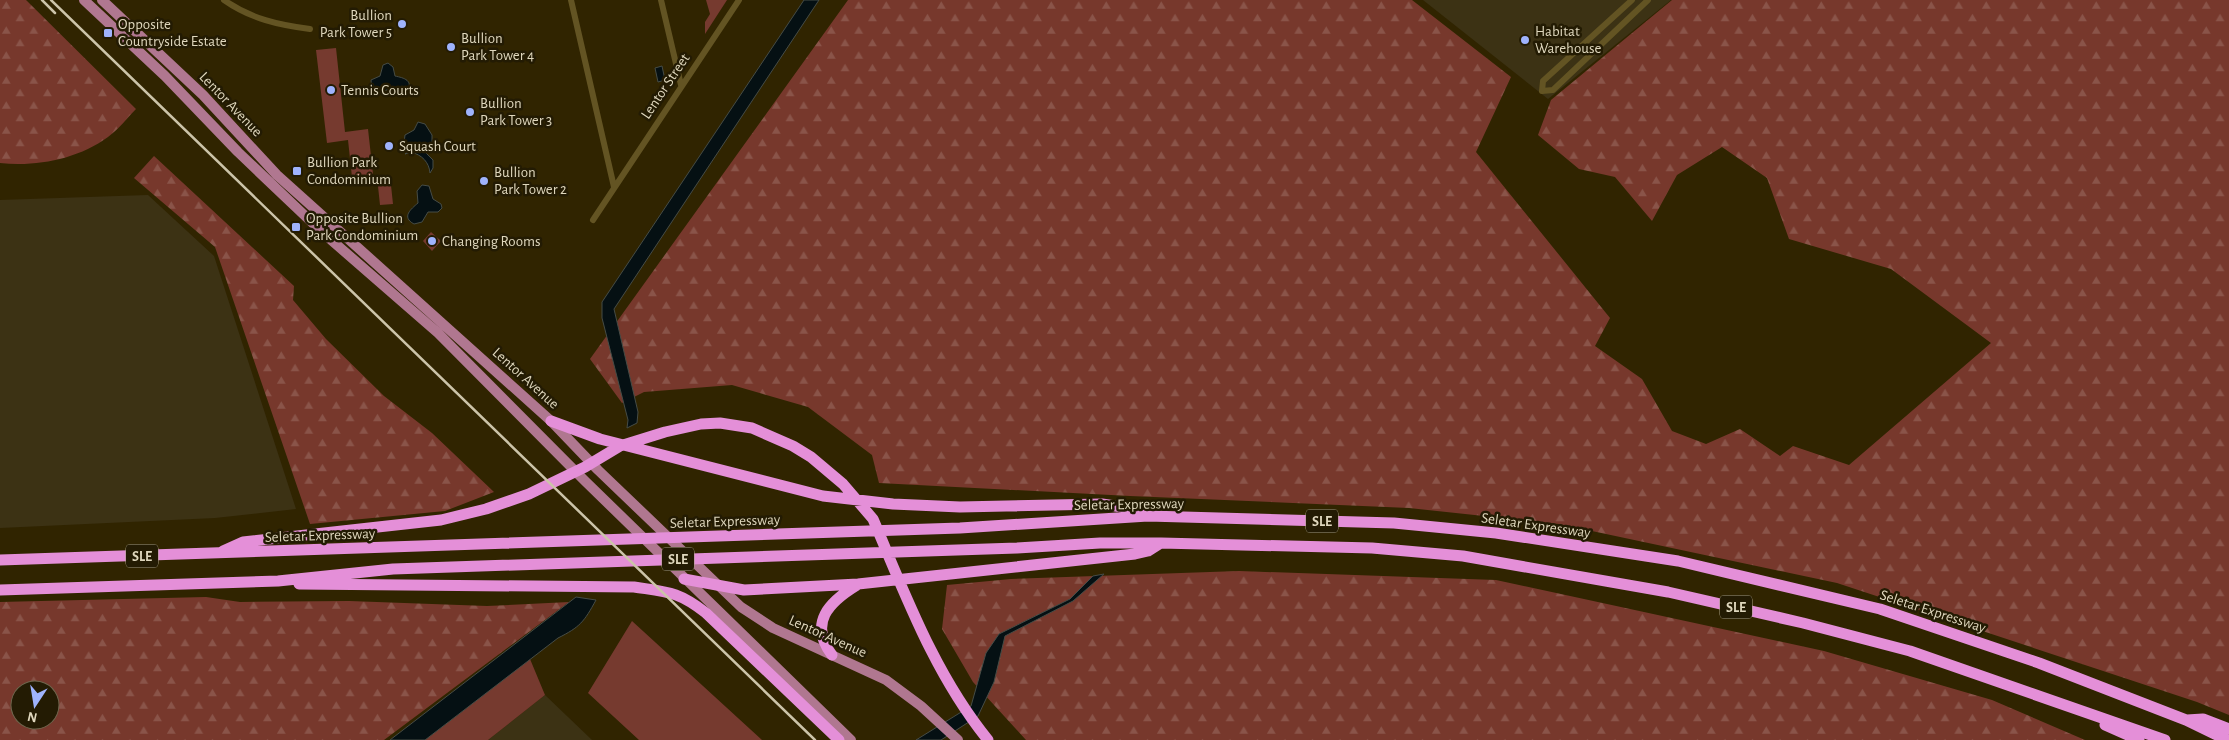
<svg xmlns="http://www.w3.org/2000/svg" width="2229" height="740" font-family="'Alegreya Sans',sans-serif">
<defs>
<pattern id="forest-firs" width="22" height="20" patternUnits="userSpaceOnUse" patternTransform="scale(1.25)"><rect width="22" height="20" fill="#77382c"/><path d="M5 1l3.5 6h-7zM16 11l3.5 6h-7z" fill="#8a5449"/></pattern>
</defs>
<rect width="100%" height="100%" fill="#302400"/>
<!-- built -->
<path fill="#3c3214" d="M1423,0h248l-123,99z
M148,195l66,61 82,253 -81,9 -215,10v-328z
M545,695l47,45h-104z"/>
<!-- green -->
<path fill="#763a2f" d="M706,0h21l-22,34v-12l5,-8z
M336,48l9,84 23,-3 5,45 -21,3 -4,-37 -21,3 -11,-93z
M390,176l3,28 -13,1 -3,-28z
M431,232l10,9 -9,10 -9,-10z
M632,621l130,119h-123l-51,-47z
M530,659l15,36 -57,45h-63z"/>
<!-- forest -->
<path fill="url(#forest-firs)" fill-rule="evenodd" d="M0,0h26l110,109c-9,9 -17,20 -28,28 -30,22 -71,30 -108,26z
M848,0h564l99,77 -35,75 134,166 -15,28 47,33 30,52 34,13 34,-15 40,27 13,-10 56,19 142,-122 -100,-74 -102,-30 -22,-61 -45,-31 -45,28 -25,46 -37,-44 -36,-8 -41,-34 13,-35 121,-100h557v715l-32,-13 -360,-119 -278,-59 -150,-16 -279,-12 -251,-13 -7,-28 -64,-48 -76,-22 -88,7 -22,11 -32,-44z
M154,156l140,130 -1,14 33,39 58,57 48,37 62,59 -49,19 -135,13 -95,-277 -81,-69z
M1239,571l257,9 328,71 168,49 93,40h-1059l-53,-58 -31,-53 5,-44 64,-6z
M206,597l34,5 109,-1 138,5 82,-4 -185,138h-384v-138zM20,690h30v30h-30z"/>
<!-- water -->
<path fill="#051013" stroke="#464c46" d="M804,0h15l-205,309 24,103 -1,11 -10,5 1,-8 -26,-102v-16z
M388,63l5,4 2,9c9,2 19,4 12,17l-6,2 -12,-6 -10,4 -7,-3 -1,-10 9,-4 3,-11z
M662,66l3,14 -7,2 -3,-14z
M418,122l7,2 7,11v12l-7,5 8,8v8l-3,5c-1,-11 -8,-18 -19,-21l-6,2 6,-4 -7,-7 1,-8 9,-5z
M422,185l7,1 4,13 8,5 1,4 -4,4h-10l-6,10 -8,2c-13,-7 -3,-15 4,-21l-1,-12z
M1104,574l-31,27 -68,35 -11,46 -16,34 -37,24h-25l55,-34 15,-53 13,-19 71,-35 23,-23z
M576,597l20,3c-12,22 -16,27 -38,38l-133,102h-35z"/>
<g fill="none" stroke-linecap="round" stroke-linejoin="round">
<!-- minor -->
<path stroke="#635423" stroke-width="6" d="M224,0c27,19 55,25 86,29
M571,0l43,187
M661,0l20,85
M1632,0l-89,81 -1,10 11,-1 95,-90
M593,220l146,-220"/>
<!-- primary -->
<path stroke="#b07790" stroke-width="10" d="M84,0l81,76 73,76 84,80 116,101 147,148 266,259
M102,0l101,95 74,80 274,246 47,49 143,137 32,21 113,52 35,26 37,34"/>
<!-- motorway -->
<path stroke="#e48fd8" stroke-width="11" d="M551,421l49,18 223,57 70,8 67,3 142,-3 27,4 17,8
M223,551l20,-9 198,-22 45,-11 43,-15 56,-27 35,-21 45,-14 36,-8 19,-1 32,5 41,18 18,11 32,27 30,35c33,77 62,156 115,221
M0,560l960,-32 188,-12 246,7 102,10 182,28 202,48 159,54 147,57 41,20
M684,579l60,11 114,-6 277,-30 13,-3 11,-7
M299,584l335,3c33,5 44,4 72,26l133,127
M0,590l278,-9 115,-12 624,-21 83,-5h61l211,5 91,8 205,36 135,31 107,28 255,89
M832,655c-24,-32 -3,-53 25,-70
M2187,720l16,-1 26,10
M2105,725l34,15"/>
<!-- rail -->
<path stroke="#ccc4a9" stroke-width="2.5" d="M42,0l13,13
M51,0l764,740"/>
</g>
<!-- markers -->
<g fill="#9fb3fd" stroke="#231b03" stroke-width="2">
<circle cx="402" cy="24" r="5"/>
<rect x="103" y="28" width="10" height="10" rx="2.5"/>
<circle cx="1525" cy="40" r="5"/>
<circle cx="451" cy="47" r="5"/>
<circle cx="331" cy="90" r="5"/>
<circle cx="470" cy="112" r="5"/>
<circle cx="389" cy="146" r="5"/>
<rect x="292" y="166" width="10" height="10" rx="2.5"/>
<circle cx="484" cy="181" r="5"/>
<rect x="291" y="222" width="10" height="10" rx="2.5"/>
<circle cx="432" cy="241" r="5"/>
</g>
<g text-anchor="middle" stroke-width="5" stroke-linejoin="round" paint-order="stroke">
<!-- shield labels -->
<g fill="#231b03" stroke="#a79f85" stroke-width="1">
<rect x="1306" y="509.5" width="32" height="23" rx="4"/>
<rect x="126" y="544.5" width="32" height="23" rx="4"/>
<rect x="662" y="547.5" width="32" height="23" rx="4"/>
<rect x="1720" y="595.5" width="32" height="23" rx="4"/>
</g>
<g font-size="14" font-weight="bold" fill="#dfd7bd">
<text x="1322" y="526">SLE</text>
<text x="142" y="561">SLE</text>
<text x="678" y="564">SLE</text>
<text x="1736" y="612">SLE</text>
</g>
<!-- poi labels -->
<g font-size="15" fill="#dfd7bd" stroke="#231b03" text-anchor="start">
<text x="392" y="20" text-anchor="end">Bullion<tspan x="392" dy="17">Park Tower 5</tspan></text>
<text x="118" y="29">Opposite<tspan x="118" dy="17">Countryside Estate</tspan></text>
<text x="1535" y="36">Habitat<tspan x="1535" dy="17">Warehouse</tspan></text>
<text x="461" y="43">Bullion<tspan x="461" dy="17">Park Tower 4</tspan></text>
<text x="341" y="95">Tennis Courts</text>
<text x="480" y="108">Bullion<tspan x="480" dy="17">Park Tower 3</tspan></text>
<text x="399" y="151">Squash Court</text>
<text x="307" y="167">Bullion Park<tspan x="307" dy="17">Condominium</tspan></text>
<text x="494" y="177">Bullion<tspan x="494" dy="17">Park Tower 2</tspan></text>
<text x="306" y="223">Opposite Bullion<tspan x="306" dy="17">Park Condominium</tspan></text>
<text x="442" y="246">Changing Rooms</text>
</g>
<!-- street labels -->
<g font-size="15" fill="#dfd7bd" stroke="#231b03">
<text transform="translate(665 86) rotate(-56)" y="5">Lentor Street</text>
<text transform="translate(231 104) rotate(46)" y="5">Lentor Avenue</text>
<text transform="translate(526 378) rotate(42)" y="5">Lentor Avenue</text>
<text transform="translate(1129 504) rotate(-1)" y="5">Seletar Expressway</text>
<text transform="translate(725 521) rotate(-2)" y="5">Seletar Expressway</text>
<text transform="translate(1536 525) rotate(8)" y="5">Seletar Expressway</text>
<text transform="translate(320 535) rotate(-2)" y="5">Seletar Expressway</text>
<text transform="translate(1933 611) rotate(18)" y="5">Seletar Expressway</text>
<text transform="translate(828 636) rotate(24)" y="5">Lentor Avenue</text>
</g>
</g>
<!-- north arrow -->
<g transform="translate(35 705) rotate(192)"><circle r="24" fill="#231b03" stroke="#6e664d"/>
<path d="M0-4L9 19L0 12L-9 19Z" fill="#9fb3fd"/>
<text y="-8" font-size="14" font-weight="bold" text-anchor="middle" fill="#dfd7bd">N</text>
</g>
</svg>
